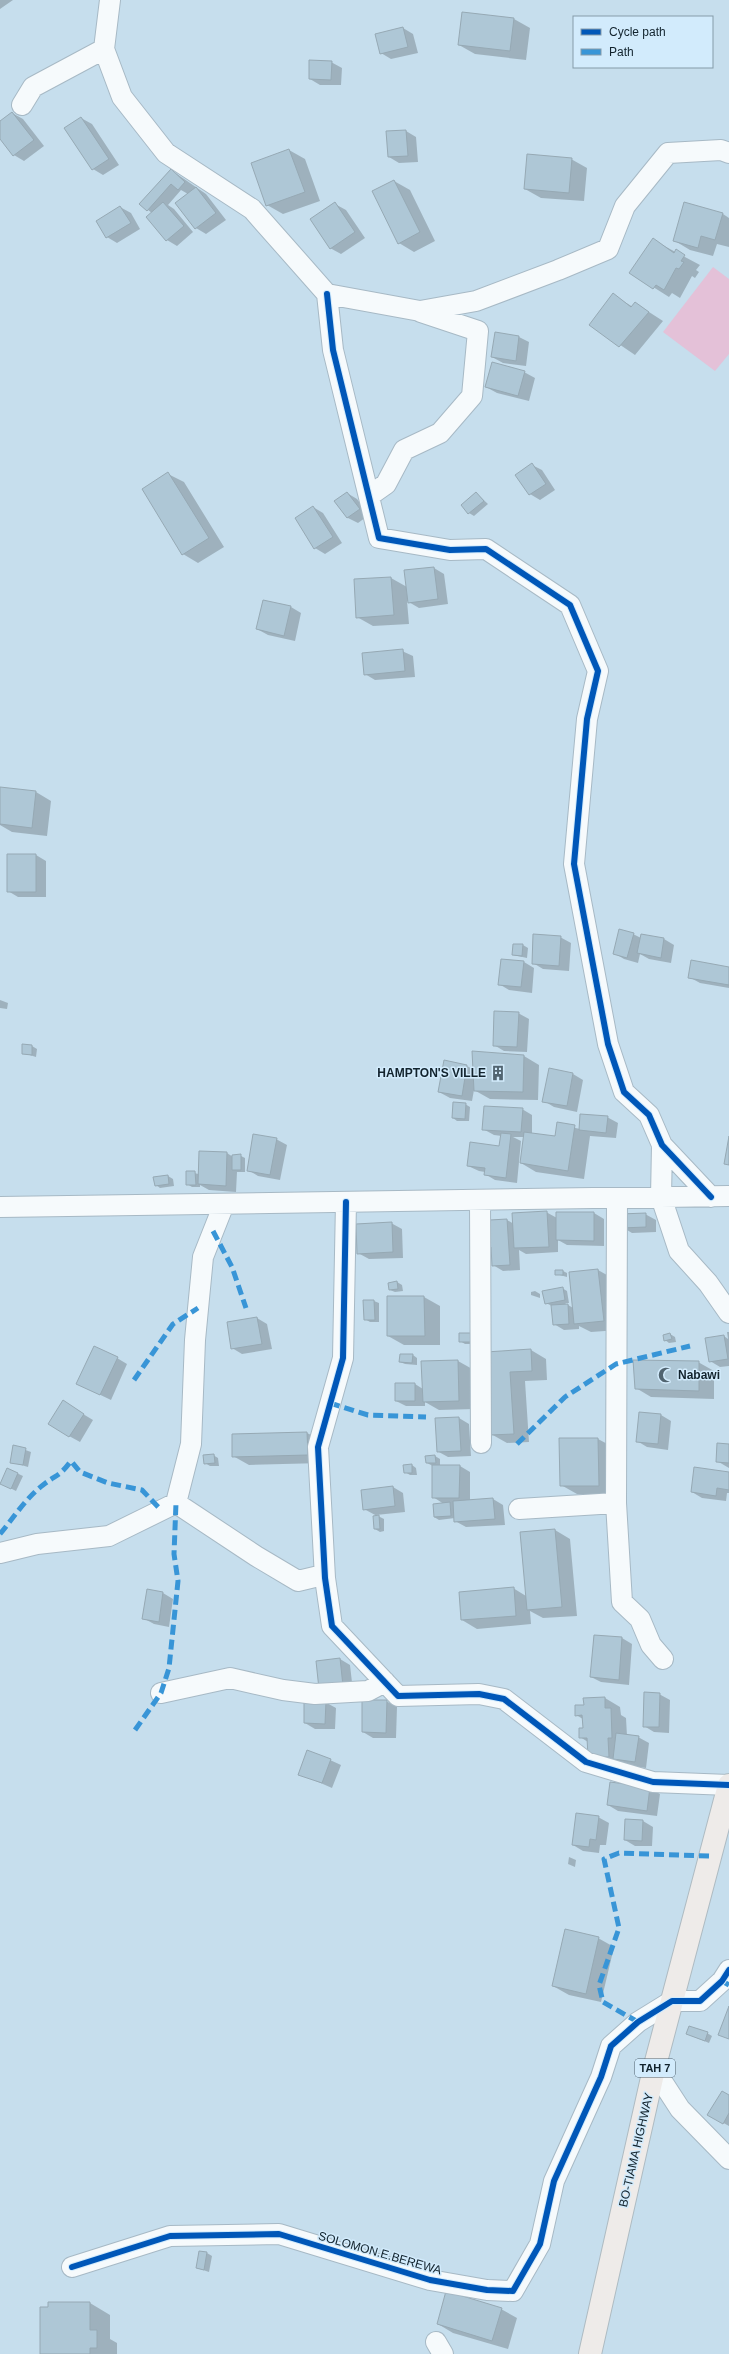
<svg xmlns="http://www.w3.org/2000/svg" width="729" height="2354" font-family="Arial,sans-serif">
<rect width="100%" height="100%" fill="#c6deed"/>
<!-- green -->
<path fill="#e4c1d8" d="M713,267l16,12v75l-14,17 -52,-39z"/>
<!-- shadow -->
<path fill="#0003" d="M0,0h13l-13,9z
M463,13l51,6 16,9 -4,32 -51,-6 -16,-9z
M403,28l10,6 5,19 -27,6 -10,-6z
M331,62l11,6 -1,17h-21l-10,-6z
M12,113l11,6 21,27 -20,15 -10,-6 -14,-18v-15z
M81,118l11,6 27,41 -16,10 -10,-6z
M406,131l10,6 2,25 -19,1 -10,-6 -2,-25z
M289,150l16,9 15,42 -37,13 -16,-9z
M571,159l16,9 -3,33 -43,-3 -16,-9z
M171,170l35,24 20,26 -20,14 -10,-6 -19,-25 11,-9 -7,-4 -13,15 6,4 19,23 -16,14 -10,-6 -15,-27 -12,-9z
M394,181l16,9 25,51 -21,11 -15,-9z
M335,204l11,6 19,28 -24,16 -11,-6z
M120,207l11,6 9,16 -23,14 -10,-6z
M723,214l6,4v29l-12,-3 -4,12 -23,-6 -15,-9z
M653,240l47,25 -4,5 3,2 -4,6 -3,-2 -12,22 -8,-5 -3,4 -38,-24z
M613,295l20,12 2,-4 28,18 -28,34 -44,-30z
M496,333l23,4 10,5 -3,24 -23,-3 -11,-6z
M524,372l11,6 -6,23 -32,-8 -11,-6z
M532,465l10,5 13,20 -15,10 -10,-6z
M168,474l16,8 40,65 -26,16 -15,-9z
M347,493l10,6 12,16 -11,8 -10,-5 -12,-17z
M476,493l12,11 -14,12 -5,-3z
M313,507l10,6 19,30 -17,11 -10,-6z
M434,568l10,6 4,30 -29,4 -12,-7 2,23 -36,2 -16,-9 34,-39 16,9z
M291,607l10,6 -6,28 -27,-6 -11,-6z
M402,651l11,5 2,21 -40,3 -10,-6z
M0,788l36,4 15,9 -4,35 -35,-4 -12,-7z
M36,855l10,6v36h-28l-10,-6z
M633,934l8,4v-3l23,4 10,6 -3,18 -22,-4 -9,-5 -2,9 -14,-4 -10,-6z
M560,937l11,6 -2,28 -26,-2 -10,-6z
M523,945l5,3 -1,10 -14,-3z
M524,962l10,6 -2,25 -23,-3 -10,-6z
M729,968v20l-29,-5 -11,-6z
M0,1000l8,3 -1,6 -7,-1z
M518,1013l11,6 -2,33 -23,-1 -10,-6z
M32,1046l5,3 -1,8 -13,-4z
M524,1056l15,9 -1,35 -48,-1 -16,-9 -2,11 -22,-3 -11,-6 28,-26 7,4z
M573,1074l10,6 -6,32 -23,-5 -10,-6z
M465,1104l5,3 -1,14h-12l-4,-3z
M522,1109l10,6v19l24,3 2,-13 22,5 27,-12 11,6 -2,15 -26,-2 -6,43 -48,-7 -15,-9 4,-26h-12l8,4 -4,42 -22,-3 -10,-6v-2l-6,-1 -11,-5 32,-19 2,-11 -8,-1 -11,-6z
M276,1139l11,6 -7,35 -22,-4 -10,-6z
M227,1153l6,4 8,-1 4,2v14h-8l-1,20 -27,-2 -9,-5v2h-8l-5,-3v-12l12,2z
M168,1176l5,3 1,7 -14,2 -4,-3z
M546,1212l11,6 37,-5 10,6v27l-37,-1 -9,-5v12l-32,2 -7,-4 1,20 -17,1 -10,-6 -1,-16 -4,-2 19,-27 7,4z
M645,1214l11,6v12l-24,1 -10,-6z
M391,1223l11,6 1,29 -34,1 -11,-6z
M598,1270l16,9 5,51 -28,2 -12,-6v3l-15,1 -10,-6 -2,-18 -6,-3 16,-15 5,3 2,12h-4l8,5z
M563,1271l4,2v4l-11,-3z
M397,1282l5,3 1,6 -8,1 -5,-2z
M535,1291l5,3v4l-9,-3v-3z
M388,1297h36l16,9v39h-36l-16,-9z
M374,1301l5,2v19h-9l-5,-3z
M257,1318l10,6 5,25 -30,5 -10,-6z
M727,1332h2v34l-9,1 -10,-6 14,-25 4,3z
M472,1334l5,10h-12l-5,-3z
M670,1334l5,3 1,5 -7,1 -4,-3z
M531,1350l15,9 1,21 -22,1 4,61 -22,1 -16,-9 -4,-82z
M413,1355l4,3v7l-12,-1 -5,-2z
M117,1358l10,6 -16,36 -23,-11z
M458,1361l16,9 1,39 -36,1 -14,-8v4h-19l-10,-5 19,-17 8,5 -1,-27z
M698,1362l16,9v28l-63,-2 -15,-9z
M73,1408l20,12 -13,22 -11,-6z
M661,1415l10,6 -3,29 -21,-3 -10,-6z
M459,1418l10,6 2,32 -23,1 -11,-6 -1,-32z
M307,1433l16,8v22l-74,2 -16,-9v-21z
M598,1439l15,8 1,47h-37l-16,-9z
M729,1445v23l-12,-7z
M14,1446l17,6 -3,15 -17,-5z
M213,1455l5,3 1,8h-9l-5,-3z
M435,1456l5,3v7h20l10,6v29l23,-2 10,6 2,20 -39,2 -11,-6v-3l-16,2 -5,-3 10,-13 -11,-7v-31l-6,-3z
M412,1465l4,3 1,7h-7l-5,-3z
M8,1469l15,7 -7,15 -10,-5z
M729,1473v20h-2l-1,8 -24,-3 -10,-6z
M393,1487l10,6 2,19 -29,3 8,4v12l-4,1 -5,-3 2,-13 -13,-7z
M555,1530l15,9 7,77 -34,2 -13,-7 1,13 -54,5 -15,-9 51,-32 13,8z
M148,1590l15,3 10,6 -4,28 -15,-3 -11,-6z
M594,1636l28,2 10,6 -3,41 -28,-3 -10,-5z
M340,1659l10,6 3,26 -23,3z
M659,1694l11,6 -1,33 -15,-1 -10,-6z
M605,1698l15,9 1,8 5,3 1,18 11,1 11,6 -3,25 -22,-3 -12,5 -24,-28 -8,-5 4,-8 -1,-10 -7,-4 9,-9z
M386,1701l11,6 -1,31h-23l-10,-6z
M325,1702l11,6 -1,21h-20l-10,-6z
M330,1760l11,5 -9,23 -32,-14z
M649,1788l11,6 -3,22 -39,-5 -10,-6z
M598,1817l11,6 -3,22h-6l-1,8 -16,-2 -10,-6z
M643,1821l10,6 -1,19h-17l-10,-6z
M569,1857l7,3 -1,7 -7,-3z
M598,1938l16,9 -13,55 -32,-7 -16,-9z
M707,2033l5,3 -3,7 -17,-7z
M729,2096v30l-20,-11z
M207,2253l5,3 -3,16 -12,-4z
M90,2303l20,12v24l7,4v11h-76z
M501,2309l16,9 -9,31 -55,-16 -15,-9z"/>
<!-- building -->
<path fill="#aec7d6" stroke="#96a9b4" d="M462,12l52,6 -4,33 -52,-6z
M403,27l5,20 -28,7 -5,-20z
M309,60l23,1 -1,19 -22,-1z
M12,112l22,28 -21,16 -13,-17v-18z
M81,117l28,42 -17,11 -28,-42z
M406,130l2,26 -20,1 -2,-26z
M289,149l16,43 -39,14 -15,-43z
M527,154l45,4 -3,35 -45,-4z
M171,169l14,13 -7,8 -7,-6 -24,27 -8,-7z
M394,180l26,52 -22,12 -26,-53z
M196,187l20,26 -21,16 -20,-26z
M163,202l21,24 -18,15 -20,-24z
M335,202l20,30 -25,17 -20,-30z
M684,202l39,11 -8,27 -14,-4 -3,12 -25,-7z
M120,206l11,17 -25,15 -10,-17z
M653,238l21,15 2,-4 9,6 -4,6 3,1 -5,7 -3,-1 -12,22 -8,-5 -3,4 -24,-16z
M613,293l18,14 4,-5 14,10 -30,35 -30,-22z
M495,332l24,4 -3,25 -25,-4z
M492,362l33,9 -7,25 -33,-9z
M532,463l14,21 -17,11 -14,-20z
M168,472l41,66 -27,17 -40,-66z
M347,492l13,17 -13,9 -13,-17z
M476,492l8,9 -16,13 -7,-9z
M313,506l20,31 -19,12 -19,-31z
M434,567l4,32 -30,4 -4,-33z
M391,577l3,38 -38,3 -2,-39z
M263,600l28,6 -7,30 -28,-7z
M403,649l2,22 -41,4 -2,-22z
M0,787l36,4 -4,37 -32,-4z
M7,854h29v38h-29z
M619,929l15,4 -7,25 -14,-4z
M533,934l28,2 -2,30 -27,-2z
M641,934l23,4 -3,20 -24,-5z
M513,944h10l-1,12 -10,-1z
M501,959l23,2 -3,26 -23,-2z
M691,960l38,7v18l-41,-7z
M494,1011l25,1 -2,35 -24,-1z
M22,1044l10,1v10l-10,-1z
M472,1051l52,4 -1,37 -49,-1z
M444,1060l23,5 -5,31 -24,-4z
M549,1068l24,5 -6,33 -25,-4z
M453,1102l13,1 -1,16 -13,-1z
M484,1106l39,2 -2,24 -39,-2z
M580,1114l28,2 -2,17 -27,-3z
M557,1122l18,3 -7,46 -48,-8 4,-31 31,4z
M501,1133l10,1 -5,44 -22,-3 1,-7 -18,-2 3,-24 29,4z
M253,1134l24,4 -7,37 -23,-4z
M729,1136v29l-5,-1z
M199,1151l28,1 -1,34 -28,-2z
M241,1154v16h-9v-15z
M186,1171h9l1,14h-10z
M168,1175l1,9 -14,2 -2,-9z
M547,1211l2,36 -35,1 -2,-35z
M556,1212h38v29l-38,-1z
M646,1213v14l-25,1 -1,-14z
M507,1219l3,46 -18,1 -1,-19h-4l-1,-14h4v-13z
M392,1222l1,30 -36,2 -1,-30z
M598,1269l6,52 -30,3 -5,-52z
M555,1270h8v5h-8z
M397,1281l1,8 -9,1 -1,-7z
M563,1287l2,13 -20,4 -3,-13z
M387,1296h37l1,40h-38z
M363,1300h11l1,20h-11z
M568,1304l1,20 -16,1 -2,-20z
M257,1317l5,27 -31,5 -4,-27z
M459,1333h13v9h-13z
M670,1333l2,6 -8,2 -1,-6z
M724,1335l4,24 -19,3 -4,-24z
M94,1346l24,11 -18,38 -24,-11z
M531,1349l1,22 -22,1 4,62 -24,1 -4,-83z
M400,1354h13l-1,9 -13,-1z
M458,1360l1,41 -36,1 -2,-41z
M633,1360l66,1v30l-64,-2z
M395,1383h20v18h-20z
M63,1400l21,14 -15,23 -21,-13z
M639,1412l22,2 -3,30 -22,-2z
M459,1417l2,34 -24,1 -2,-34z
M307,1432l1,23 -76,2v-23z
M559,1438h39l1,48h-39z
M717,1443l12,1v19l-13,-1z
M13,1445l13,3 -3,17 -13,-2z
M214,1454l1,9 -11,1 -1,-9z
M435,1455l1,8h-10l-1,-7z
M412,1464v9h-8l-1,-8z
M432,1465h28l-1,33h-27z
M694,1467l35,5v18l-12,-2 -1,8 -25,-4z
M7,1468l11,5 -7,16 -11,-5z
M393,1486l2,20 -32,4 -2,-20z
M493,1498l2,21 -41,3 -1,-21z
M450,1502l1,14 -17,1 -1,-13z
M379,1515l1,14h-6l-1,-13z
M555,1529l7,78 -35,3 -7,-78z
M514,1587l2,29 -55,4 -2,-28z
M147,1589l16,3 -4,30 -17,-3z
M594,1635l28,2 -3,43 -29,-3z
M340,1658l3,28 -24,3 -3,-28z
M644,1692l16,1 -1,34h-16z
M605,1697v11h6l1,30h-4l1,19h-5v4l-16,-5 -1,-18h-8v-10h4l-1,-13 -7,1v-11h9l-1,-7z
M362,1700h25l-1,33 -24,-1z
M304,1701h22l-1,23 -21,-1z
M616,1733l23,3 -4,26 -22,-3z
M307,1750l24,9 -9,24 -24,-8z
M610,1782l40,5 -3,24 -40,-6z
M576,1813l23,3 -3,24 -6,-1 -1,8 -17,-2z
M625,1819l18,1 -1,21 -18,-1z
M565,1929l34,8 -13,57 -34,-8z
M729,2006v33l-11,-4z
M689,2026l19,6 -3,9 -19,-7z
M722,2091l7,4v18l-6,11 -16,-9z
M199,2251l8,1 -3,18 -8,-2z
M446,2291l56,17 -10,33 -55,-17z
M48,2302h42v28h7v18h-7v6h-50v-47h8z"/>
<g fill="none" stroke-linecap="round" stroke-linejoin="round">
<defs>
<path id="minor" d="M110,0l-6,49 18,48 44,56 86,56 75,85 93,17 56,-10 82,-31 50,-21 17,-43 43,-53 53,-3 8,3
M22,105l11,-18 71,-38
M327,294l6,56 46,188 71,12 36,-1 84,56 28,66 -11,48 -13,145 34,180 16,48 25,23 13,30 49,52
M369,496l17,-12 18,-34 36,-17 32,-37 6,-65 -57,-19
M662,1145l-1,52 18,54 29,32 21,30
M480,1200l1,243
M346,1202l-3,156 -25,89 7,131 7,48 66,70 81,-2 25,5 82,63 67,20 76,3
M0,1207l729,-11
M176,1503l80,53 42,25 25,-6 2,3
M616,1503l6,99 18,17 11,26 12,14
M519,1509l97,-6 1,-305
M0,1553l37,-9 72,-8 67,-33 15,-59 4,-104 8,-83 21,-53
M161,1693l69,-15 53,12 32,4 53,-3 17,-9
M654,2069l26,40 49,50
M72,2267l98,-31 109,-2 151,46 57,10 26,1 27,-47 14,-63 47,-104 10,-31 27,-24 34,-21h28l22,-20 7,-11
M436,2342l7,12"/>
<path id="trunk" d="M590,2354l64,-285 75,-284"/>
</defs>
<!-- minor casing -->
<use href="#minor" stroke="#a7b9c5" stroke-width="22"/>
<!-- trunk casing -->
<use href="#trunk" stroke="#aebbc2" stroke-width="24"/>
<!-- minor -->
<use href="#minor" stroke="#f6fafc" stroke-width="20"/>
<!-- trunk -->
<use href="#trunk" stroke="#eeebe9" stroke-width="22"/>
<!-- quiet -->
<path stroke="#3895d7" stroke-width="5" stroke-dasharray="10 5" stroke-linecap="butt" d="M213,1231l19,36 14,41
M134,1380l39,-56 25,-16
M330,1403l38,12 58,2
M517,1444l48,-47 51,-33 74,-18
M0,1534c14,-17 26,-36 43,-49 14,-11 16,-8 28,-24l9,11 28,11 34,7 19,20
M135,1730l26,-37 8,-25 9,-87 -4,-27 2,-51
M722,1981l7,4
M638,2022l-35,-20 -4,-17 20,-57 -15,-69 15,-6 90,3"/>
<defs>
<path id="cycleway" d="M327,294l6,56 46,188 71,12 36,-1 84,56 28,66 -11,48 -13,145 34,180 16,48 25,23 13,30 49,52
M346,1202l-3,156 -25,89 7,131 7,48 66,70 81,-2 25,5 82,63 67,20 76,3
M72,2267l98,-31 109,-2 151,46 57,10 26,1 27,-47 14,-63 47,-104 10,-31 27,-24 34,-21h28l22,-20 7,-11"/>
</defs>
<!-- cycleway casing -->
<use href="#cycleway" stroke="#d2ebfc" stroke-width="8"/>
<!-- cycleway -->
<use href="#cycleway" stroke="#0057b8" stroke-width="6"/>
</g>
<!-- icons -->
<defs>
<symbol id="building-bare" viewBox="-9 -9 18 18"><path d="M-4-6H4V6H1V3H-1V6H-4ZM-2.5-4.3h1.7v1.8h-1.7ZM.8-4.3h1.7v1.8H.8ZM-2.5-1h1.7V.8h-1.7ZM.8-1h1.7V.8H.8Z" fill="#516470" stroke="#d2ebfc" stroke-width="2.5" paint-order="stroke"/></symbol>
<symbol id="mosque-bare" viewBox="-9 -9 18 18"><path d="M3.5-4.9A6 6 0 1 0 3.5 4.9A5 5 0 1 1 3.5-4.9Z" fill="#516470" stroke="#d2ebfc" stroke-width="2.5" paint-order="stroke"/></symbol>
</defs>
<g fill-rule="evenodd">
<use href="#building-bare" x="487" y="1062" width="22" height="22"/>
<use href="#mosque-bare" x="655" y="1364" width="22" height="22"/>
</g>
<g text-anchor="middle" stroke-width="3" stroke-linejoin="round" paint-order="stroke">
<!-- shield labels -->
<rect fill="#d2ebfc" stroke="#4c5f6b" stroke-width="1" x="635" y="2059" width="40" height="18" rx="3"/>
<g font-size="11" font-weight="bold" fill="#12232d">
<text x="655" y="2072">TAH 7</text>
</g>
<!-- poi labels -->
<g font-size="12" font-weight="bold" fill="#12232d" stroke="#d2ebfc" text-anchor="end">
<text x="486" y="1077">HAMPTON'S VILLE</text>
<text x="678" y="1379" text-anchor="start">Nabawi</text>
</g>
<!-- street labels -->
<g font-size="12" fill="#12232d" stroke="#d2ebfc">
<text transform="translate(636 2150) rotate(-77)" y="4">BO-TIAMA HIGHWAY</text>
<text transform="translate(380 2253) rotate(16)" y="4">SOLOMON.E.BEREWA</text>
</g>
</g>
<!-- legend -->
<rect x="573" y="16" width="140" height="52" fill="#d2ebfc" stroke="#859ba9"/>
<rect x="581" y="29" width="20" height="6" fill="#0057b8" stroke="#859ba9"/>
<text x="609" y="36" font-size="12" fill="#12232d">Cycle path</text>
<rect x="581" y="49" width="20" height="6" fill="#3895d7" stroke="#859ba9"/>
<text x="609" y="56" font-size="12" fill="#12232d">Path</text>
</svg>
